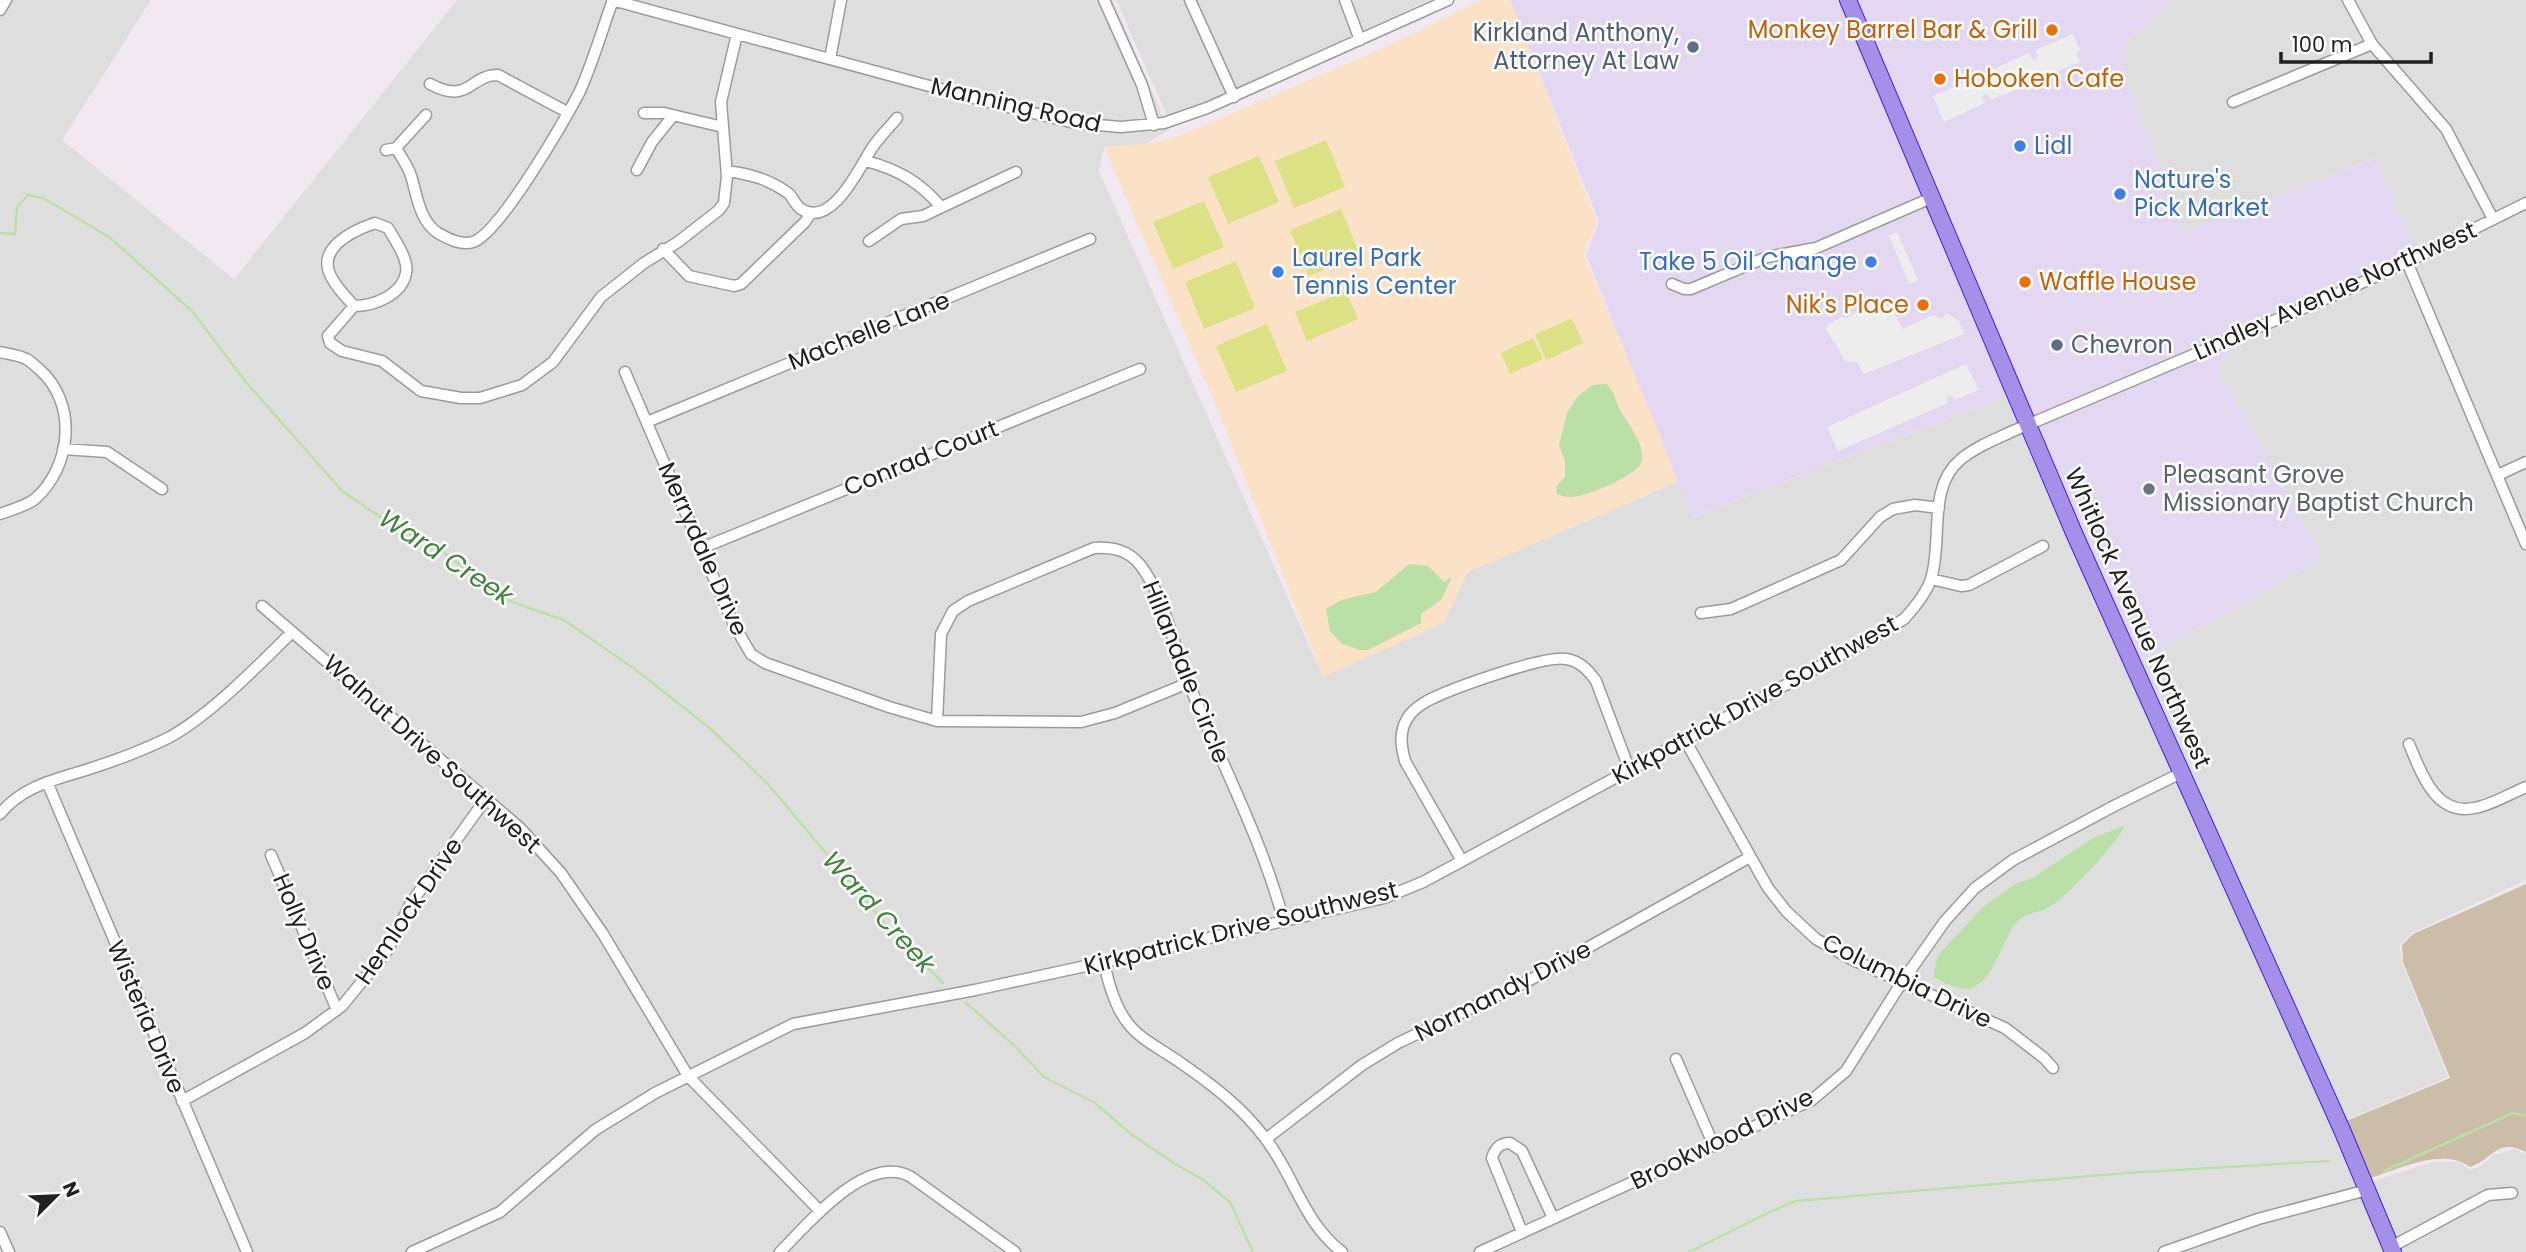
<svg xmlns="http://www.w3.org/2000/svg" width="2526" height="1252" font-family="Poppins,sans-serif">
<rect width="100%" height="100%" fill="#f2e8f1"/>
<!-- residential -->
<path fill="#dfdedf" d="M0,0h151l-89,140 172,139 223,-279h656l56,130 -24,14 -41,3 -5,24 224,506 120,-54 25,-51 209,-90 16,35 313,-121 117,275 199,-113 -105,-190 15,-19 184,-95 -41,-96 -191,75 -60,-159 2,-33 46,-41h354v880l-114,53 -12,12 2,18 46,114 -117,49 23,55h19l60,-19h26l11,8 9,-3 15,-12 21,-6 11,5v98h-2526z
M1116,0h313l-184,88 -77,30z"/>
<!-- commercial -->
<path fill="#e4d7f2" d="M1510,0h662l-46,41 -2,33 60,158 192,-74 40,96 -184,95 -14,19 104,190 -199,113 -117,-275 -314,121 -106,-262 13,-33z"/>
<!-- cemetery -->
<path fill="#cbbda8" d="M2526,884v268c-30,-15 -33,8 -56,15 -27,-20 -71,2 -99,11l-25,-57 104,-43 -47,-116 -1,-17 11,-11z"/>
<!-- park -->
<path fill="#fbe1c6" d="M1482,0h28l87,222 -13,33 75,177 18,50 -209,90 -24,51 -121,54 -107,-272 -112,-258 41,-3 35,-8 201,-87z"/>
<!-- pitch -->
<path fill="#dce185" d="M1326,140l19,47 -51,21 -19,-47z
M1259,156l20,46 -51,22 -20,-47z
M1204,201l20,46 -51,22 -20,-47z
M1341,209l19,46 -51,21 -19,-46z
M1236,261l19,47 -51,21 -19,-47z
M1346,291l12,28 -51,22 -12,-29z
M1572,318l11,25 -37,17 -11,-25z
M1267,324l20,47 -51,21 -20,-46z
M1533,338l10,21 -33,15 -9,-21z"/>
<!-- parking -->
<path fill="#ededed" d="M2073,34l7,16 -4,3 4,9 -39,16 -3,-6h-4l-1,4 2,5 -44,19 -3,-5 -4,-1 -2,4 3,5 -41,19 -11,-26 48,-21 2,5 5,1 2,-3 -3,-6 42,-19 3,6 4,1 2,-4 -2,-6z
M1897,232l21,48 -9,4 -20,-49z
M1880,301l12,8 10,20 31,-14 9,4 4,-6 13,8 5,13 -100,40 -7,-12h-11l-21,-35 16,-10 6,1 19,-12z
M1966,364l13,26 -25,10 -2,-4h-3l-3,2 2,5 -110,48 -11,-24z"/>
<!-- water -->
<path fill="#bae0a8" d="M1607,384c7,8 8,15 12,24 7,14 29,39 22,55 -5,13 -55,33 -68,34 -6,1 -10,-1 -16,-3l-1,-7 9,-10v-16l-6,-16 8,-32 10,-16 15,-12z
M1409,564l19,2 16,16 8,-5 -11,23 -20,14v9l-53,27h-8l-18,-6 -12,-13 -4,-22 15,-9 35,-8z
M2123,826l1,2c-16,24 -51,64 -75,79 -9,6 -22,5 -30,13 -17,17 -22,56 -45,67 -12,6 -31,-5 -41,-10l5,-22 45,-48 32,-23 17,-6 61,-40z"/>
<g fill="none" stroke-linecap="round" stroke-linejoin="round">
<!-- stream -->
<path stroke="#bae0a8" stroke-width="2.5" d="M0,233l15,1 2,-27 11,-12 15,3 66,39 83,74 53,70 97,110 41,28 61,34 65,48 55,19 72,50 75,59 57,55 118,141 57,58
M965,1002l50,44 29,31 51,26 36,31 44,30 27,15 28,23 23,50
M2384,1171l129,-58 13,3
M1689,1252c36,-17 70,-37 107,-51l330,-28 203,-12"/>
<defs>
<path id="minor" d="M612,0l380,103 83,20 46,4 43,-4 43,-15 241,-108
M1104,0l38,85 12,40
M1190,0l44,97
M1345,0l15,40
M2348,0l24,44 74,85 47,90
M0,10l6,-10
M830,59l11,-59
M430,84c40,21 39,-9 68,-9l69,37
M2233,102l139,-58
M644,113h20l59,14
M396,148l30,-33
M386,150l10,-2c5,9 12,18 15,28 6,18 8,45 27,57 9,5 23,13 35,9 26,-8 93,-123 107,-151 13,-29 22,-61 33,-91
M866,161c31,8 54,21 75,46
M637,170l15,-28 20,-25
M727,171c22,3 42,8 61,22 5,4 7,12 13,16 31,20 59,-43 71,-61 7,-11 17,-20 25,-30
M375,223l13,5c6,11 21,31 18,45 -4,22 -32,33 -52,33 -7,-8 -16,-17 -21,-26 -20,-31 19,-49 42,-57z
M869,241l32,-22 22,-3 93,-44
M663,249l26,27 45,10 7,-2 64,-62 6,-9
M2407,262l119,282
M1672,284l12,5h7l76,-32 49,-9 115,-50
M354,306l-26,30 2,7 12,8 40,10 39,30 40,7h19l42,-13 31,-23 48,-65 43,-34 34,-21 41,-32 5,-7 3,-27 -6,-74 16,-68
M0,352c8,2 19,3 26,7 5,2 9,7 13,10 39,34 33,97 -4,130 -9,7 -24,11 -35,15
M625,372l109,253 17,29 14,9 124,44 48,14 144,1 34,-9 73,-30
M647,422l443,-183
M63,449l44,3 55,37
M2498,475l28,-13
M702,548l438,-179
M1931,579l30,7 8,-1 74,-39
M262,606l258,222 41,45 42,61 85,142 132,135
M1701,613l30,-4 110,-49 39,-43 13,-8 22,-4 24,3
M937,721l4,-87 12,-23 15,-10 126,-53c19,-1 35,2 47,18 24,32 33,82 48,118 32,79 73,155 95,238
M1685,740l83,148 19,24 29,27 37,21 152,68 39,30 9,10
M2409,744c12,28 26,72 65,64 18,-3 35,-14 52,-21
M47,782l200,470
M0,814c22,-28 57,-35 89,-45 28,-9 55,-19 81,-32 41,-23 88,-71 122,-105
M271,855l66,155
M1462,861l-57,-100c-4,-15 -6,-29 2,-42 4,-8 13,-14 20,-18 23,-12 117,-46 139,-42 14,2 22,11 30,22l34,90
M1104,962c4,20 10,43 23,60 11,16 34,27 51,39 32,22 63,45 87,77 29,37 38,84 77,114
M1676,1059l38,87
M182,1101l123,-68 37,-27 45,-55 24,-48 74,-103
M1266,1139l96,-74 36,-22 130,-62 222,-124
M0,1232l9,20
M1522,1232l-30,-74c3,-10 8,-15 18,-15l12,8 31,67
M2391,1247l97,-52 24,-2
M412,1252l88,-40 95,-82 60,-37 138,-69 182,-34 129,-28 280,-64 39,-16 39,-21 421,-229 21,-13c11,-12 22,-25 27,-40 12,-38 -4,-91 29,-119 15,-13 36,-21 53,-29l324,-137 70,-32 119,-59
M780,1252c28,-28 87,-100 131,-75l104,75
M1480,1252l332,-152 34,-29 56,-89 43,-61 30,-33 38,-28 101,-54 67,-33
M2164,1252l94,-33 109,-29"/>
<path id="highway" d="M1848,0l226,533 268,597 51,122"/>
</defs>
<!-- minor casing -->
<use href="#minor" stroke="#9b9b9b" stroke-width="13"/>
<!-- highway casing -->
<use href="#highway" stroke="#3825df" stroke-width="18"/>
<!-- minor -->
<use href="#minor" stroke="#fff" stroke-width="10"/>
<!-- highway -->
<use href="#highway" stroke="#a68fe9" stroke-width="16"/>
</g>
<!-- markers -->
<g fill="#e8710a" stroke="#fff" stroke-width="2.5">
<circle cx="2052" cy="30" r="7"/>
<circle cx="1940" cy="79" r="7"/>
<circle cx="2025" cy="282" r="7"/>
<circle cx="1923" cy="305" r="7"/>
</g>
<g fill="#5c6f8a" stroke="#fff" stroke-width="2.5">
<circle cx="1693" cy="47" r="7"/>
<circle cx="2057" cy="345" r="7"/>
</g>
<g fill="#3f7fe0" stroke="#fff" stroke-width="2.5">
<circle cx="2020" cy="146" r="7"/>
<circle cx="2120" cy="194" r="7"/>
<circle cx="1871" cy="262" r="7"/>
<circle cx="1278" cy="272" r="7"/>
</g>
<circle fill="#6b7280" stroke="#fff" stroke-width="2.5" cx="2149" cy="489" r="7"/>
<g text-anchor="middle" stroke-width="5" stroke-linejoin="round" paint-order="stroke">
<!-- food labels -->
<g font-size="24" fill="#c56008" stroke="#fff" text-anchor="end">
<text x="2038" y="38">Monkey Barrel Bar &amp; Grill</text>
<text x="1954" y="87" text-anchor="start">Hoboken Cafe</text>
<text x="2039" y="290" text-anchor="start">Waffle House</text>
<text x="1909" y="313">Nik's Place</text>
</g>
<!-- service labels -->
<g font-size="24" fill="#4e5e75" stroke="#fff" text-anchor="end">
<text x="1679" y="41">Kirkland Anthony,<tspan x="1679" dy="28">Attorney At Law</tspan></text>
<text x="2071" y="353" text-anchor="start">Chevron</text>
</g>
<!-- street labels -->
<g font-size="24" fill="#212121" stroke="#fff">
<text transform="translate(1016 105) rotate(13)" y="8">Manning Road</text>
<text transform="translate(2335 291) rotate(-24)" y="8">Lindley Avenue Northwest</text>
<text transform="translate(869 331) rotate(-22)" y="8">Machelle Lane</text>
<text transform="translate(921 458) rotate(-22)" y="8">Conrad Court</text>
<text transform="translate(703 549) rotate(66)" y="8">Merrydale Drive</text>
<text transform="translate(2138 618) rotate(66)" y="8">Whitlock Avenue Northwest</text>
<text transform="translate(1186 672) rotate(68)" y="8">Hillandale Circle</text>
<text transform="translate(1755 700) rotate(-29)" y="8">Kirkpatrick Drive Southwest</text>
<text transform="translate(432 754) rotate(42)" y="8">Walnut Drive Southwest</text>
<text transform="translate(409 911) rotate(-56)" y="8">Hemlock Drive</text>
<text transform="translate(1241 928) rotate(-14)" y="8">Kirkpatrick Drive Southwest</text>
<text transform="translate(304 932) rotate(67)" y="8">Holly Drive</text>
<text transform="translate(1907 981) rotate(26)" y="8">Columbia Drive</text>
<text transform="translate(1503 991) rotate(-27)" y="8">Normandy Drive</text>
<text transform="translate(146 1017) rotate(67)" y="8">Wisteria Drive</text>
<text transform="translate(1722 1139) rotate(-26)" y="8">Brookwood Drive</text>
</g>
<!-- shop labels -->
<g font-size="24" fill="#366cbe" stroke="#fff" text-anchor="start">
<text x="2034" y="154">Lidl</text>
<text x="2134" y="188">Nature's<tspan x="2134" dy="28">Pick Market</tspan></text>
<text x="1292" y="266">Laurel Park<tspan x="1292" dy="28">Tennis Center</tspan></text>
<text x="1857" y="270" text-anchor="end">Take 5 Oil Change</text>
</g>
<!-- worship labels -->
<g font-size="24" fill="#5b616d" stroke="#fff" text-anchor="start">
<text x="2163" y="483">Pleasant Grove<tspan x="2163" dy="28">Missionary Baptist Church</tspan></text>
</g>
<!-- water labels -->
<g font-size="26" font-style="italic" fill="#3d8339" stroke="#fff">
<text transform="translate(446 557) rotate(33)" y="9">Ward Creek</text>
<text transform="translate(879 912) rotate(48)" y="9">Ward Creek</text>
</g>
</g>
<!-- north arrow -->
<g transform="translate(56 1196) rotate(66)" stroke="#ffffff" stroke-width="5" paint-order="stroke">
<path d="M0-5L12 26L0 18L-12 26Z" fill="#212121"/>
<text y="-10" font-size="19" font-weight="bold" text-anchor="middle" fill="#212121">N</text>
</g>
<!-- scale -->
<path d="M2281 52v10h150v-10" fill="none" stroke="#212121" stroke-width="3.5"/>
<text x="2292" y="52" font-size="21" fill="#212121" stroke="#ffffff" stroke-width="5" paint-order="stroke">100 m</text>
</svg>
